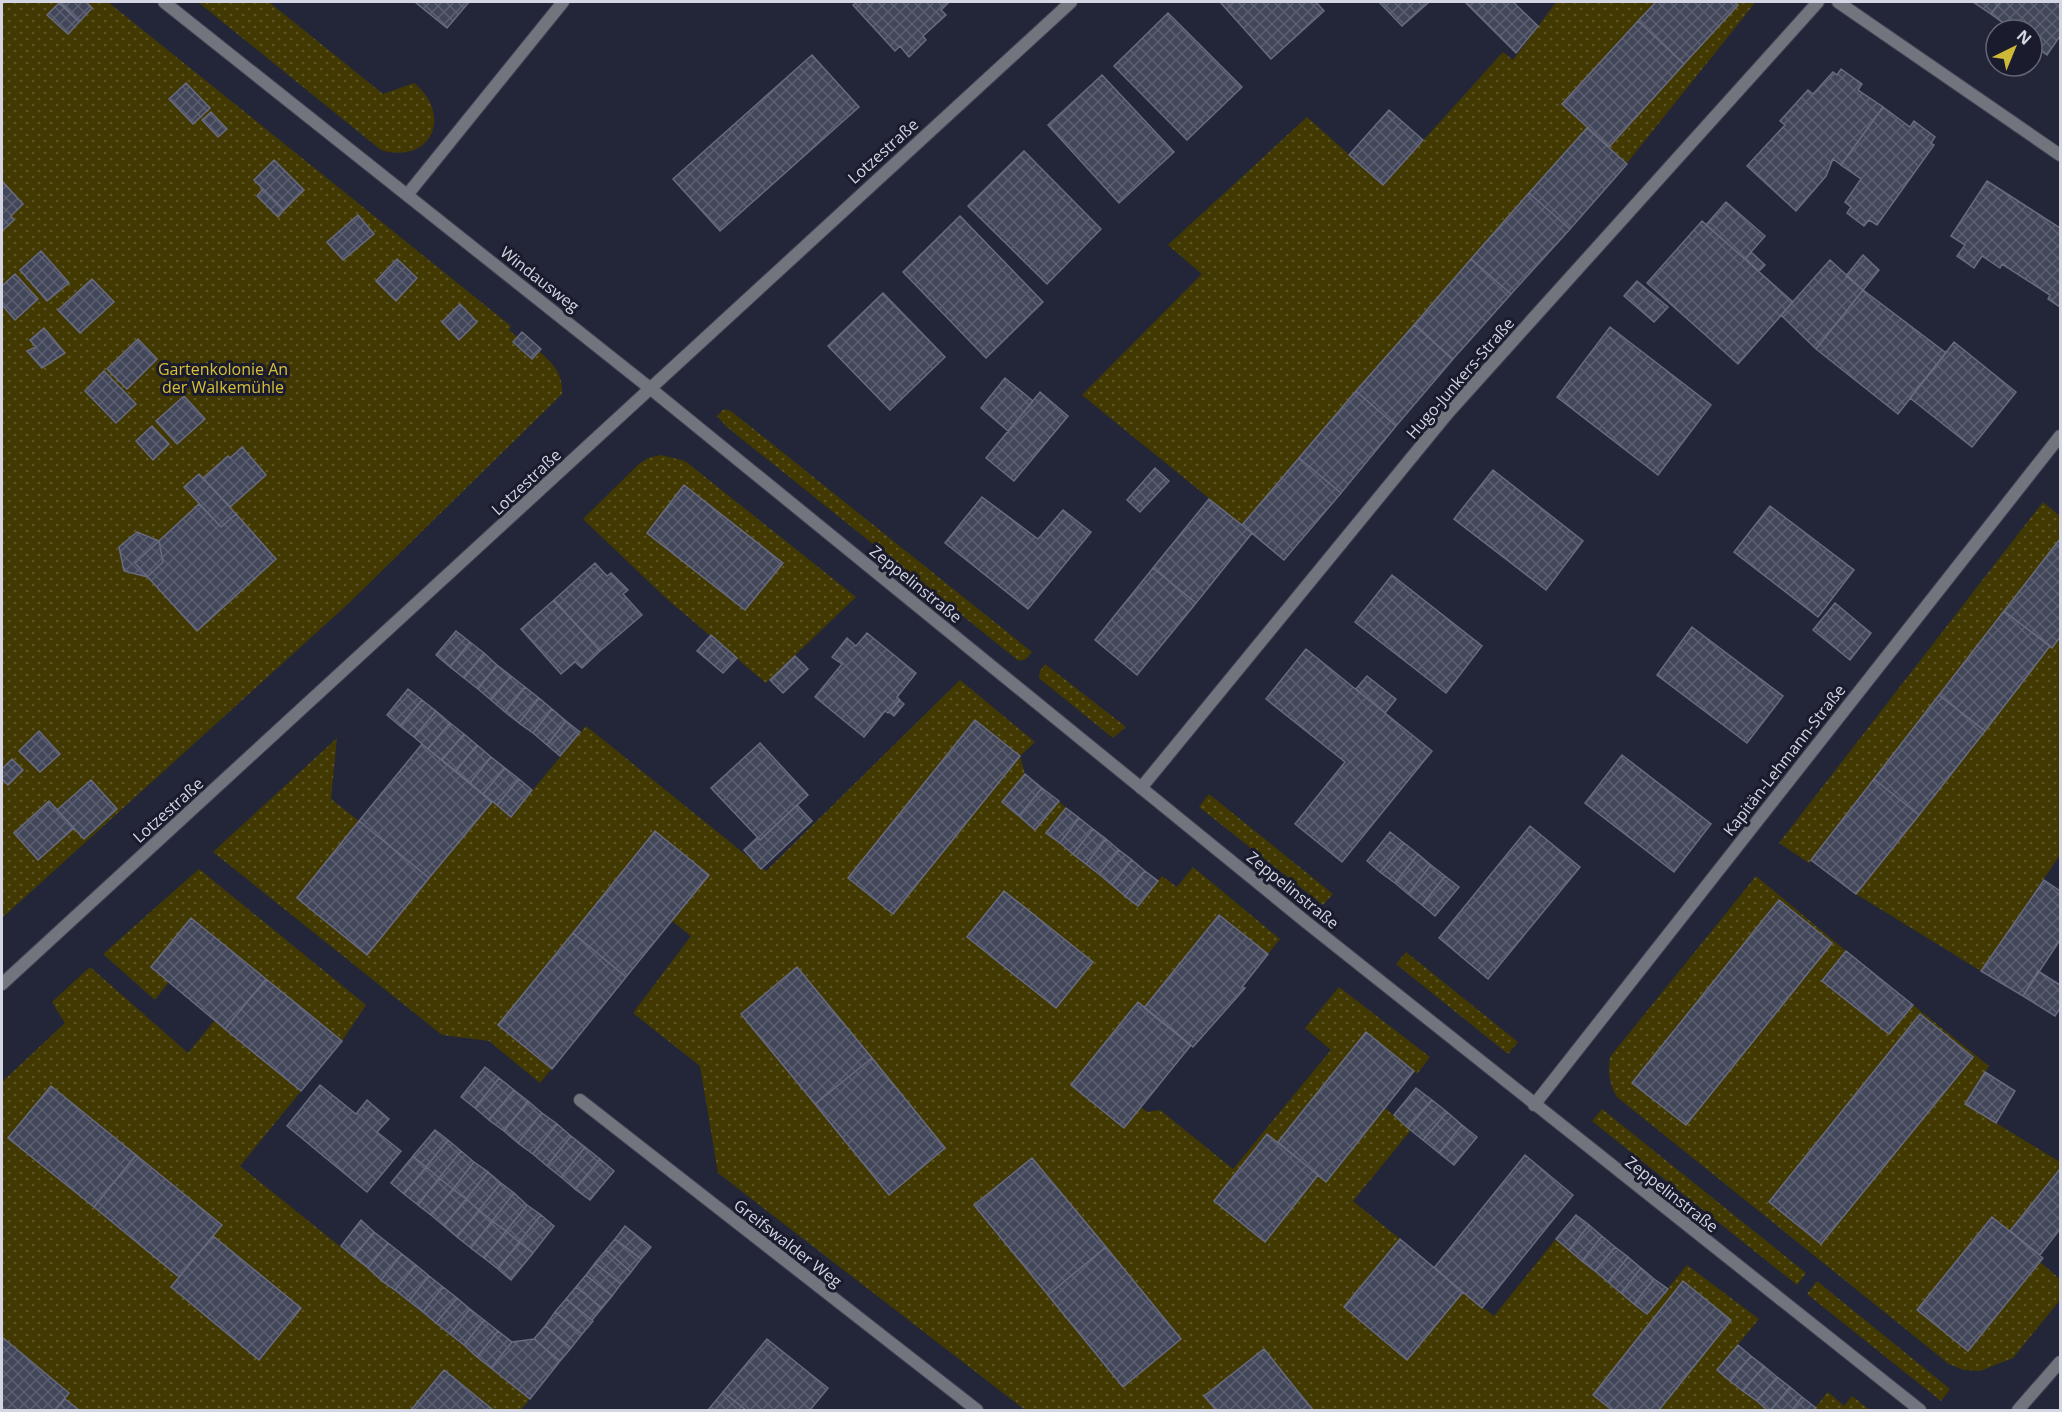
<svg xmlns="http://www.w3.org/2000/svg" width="2062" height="1412" font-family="'Open Sans',sans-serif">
<defs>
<pattern id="grass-dots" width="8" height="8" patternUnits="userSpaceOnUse" patternTransform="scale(1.5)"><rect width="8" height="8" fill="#423902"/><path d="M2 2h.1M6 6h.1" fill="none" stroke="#5c5527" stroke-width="1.8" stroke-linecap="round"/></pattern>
<pattern id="building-cross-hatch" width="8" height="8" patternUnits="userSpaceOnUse" patternTransform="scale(1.5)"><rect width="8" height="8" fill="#424659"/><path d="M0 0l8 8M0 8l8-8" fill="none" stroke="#5c6071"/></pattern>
</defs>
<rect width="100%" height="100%" fill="#232638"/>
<!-- grass -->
<path fill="url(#grass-dots)" d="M2,2h106l403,324 -2,4 8,7 -4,5 19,17 7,-8c15,14 24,22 23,43l-214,210 -346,314z
M198,2h71l114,92 31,-11c39,31 18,82 -33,67z
M1556,2h197l1,2 -127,159 -40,-35 -231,263 -114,134 -160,-130 120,-121 -34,-29 139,-128 76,68 120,-133 10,8z
M724,409l7,2 301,241 -6,7 -7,2 -292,-234 -10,-11z
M661,455l24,6 171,136 -90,86 -98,-83 -85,-81 56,-55 9,-6z
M2043,502l17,14v339l-79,116 -125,-77 -45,-34 -2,3 -30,-20z
M1045,664l81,63 -13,11 -74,-60 1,-7z
M960,680l75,62 -15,14 5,18 -23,28 33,28 24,-29 7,7 -19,25 91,73 24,-30 15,11 16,-20 87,72 -12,15 -50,-39 -74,93 -7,-5 -66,82 53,42 17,-20 6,5 13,-2 73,59 98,-119 -26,-22 34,-41 91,70 -13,17 -3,-3 -29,37 26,22 -58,71 47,38 -56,68 63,52 56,-67 31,24 62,-77 91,75 40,-49 72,54 -42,51 50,40h-742l-307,-237 -18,-107 -67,-53 58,-77 -19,-15 -132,162 -51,-42 -47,-6 -229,-183 124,-114 -6,61 28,22 63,-77 89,72 75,-90 180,145z
M1209,794l124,100 -10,11 -124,-98z
M199,869l167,136 -24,36 -102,125 290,233 -9,11h-519v-328l63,-59 -13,-21 38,-35 98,86 27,-33 -46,-38 -14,18 -52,-46z
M1756,876l90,75 -24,30 91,24 76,61 -24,38 95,58v7l-49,62 32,27 -3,4 20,17v21l-47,58 -33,13 -16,-1 -15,-6 -332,-267c-8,-13 -9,-25 -7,-40z
M1406,952l112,90 -10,12 -112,-90z
M1602,1109l204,164 -9,12 -205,-164z
M1817,1281l133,108 -9,12 -134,-107z
M1828,1392l16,14 8,-10 18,14h-57z"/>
<!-- building -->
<path fill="url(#building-cross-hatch)" stroke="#686b81" stroke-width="1.5" d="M60,2h26l6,6 -13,14z
M415,2h54l-22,26z
M857,2h92l-8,8 5,5 -23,21 3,4 -17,17 -9,-11 -5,5 -42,-46z
M1220,2h96l8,9 -53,48z
M1379,2h50l-27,24z
M1465,2h48l25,24 -22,27z
M1656,2h78l4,3 -54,59 -46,-43z
M1973,2h27l-9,12z
M2000,2h60v34l-13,19 -15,-11v-14h-19l-22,-16z
M59,3l20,19 -11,12 -21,-19z
M1168,13l74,74 -55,53 -73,-74z
M1638,21l46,43 -75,83 -47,-43z
M812,55l47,52 -139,124 -47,-52z
M1841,69l21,15 -4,6 25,17 -42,58 -8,-6 -7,17 -30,35 -49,-45 38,-41 -5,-4 28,-31 5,4 20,-22 4,3z
M1102,75l72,77 -55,51 -71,-78z
M186,83l24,25 -17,16 -24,-25z
M1883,107l27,20 4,-6 21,16 -4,6 3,2 -57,80 -8,-5 -5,6 -17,-13 4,-6 -6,-5 16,-23 -20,-14z
M1389,110l34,30 -40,45 -34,-30z
M211,112l16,17 -9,8 -16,-17z
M1587,128l40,36 -57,65 -41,-36z
M1024,151l77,78 -54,55 -79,-78z
M274,160l30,30 -20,20 -30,-30z
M2,181l21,23 -12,12 3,4 -12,11z
M1987,181l73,47v79l-12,-8 2,-4 -48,-31 -2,4 -18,-12 -8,12 -17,-12 8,-11 -14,-9z
M263,189l21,21 -6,7 -21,-21z
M1529,193l41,36 -59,65 -40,-35z
M1726,202l39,34 -20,23 -39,-34z
M358,215l16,19 -31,26 -16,-18z
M960,216l83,86 -57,56 -83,-86z
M1702,221l91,81 -55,62 -91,-81z
M41,251l28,32 -22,18 -27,-31z
M1751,252l14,13 -6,6 -14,-12z
M1863,255l16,15 -16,20 -17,-14z
M397,259l20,19 -21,23 -20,-20z
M1471,259l40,35 -58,65 -39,-34z
M1830,260l33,30 -47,59 -35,-34z
M15,274l23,25 -23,21 -13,-15v-19z
M92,279l22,23 -34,31 -22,-23z
M1637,281l31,26 -14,15 -30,-26z
M1863,290l83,63 -48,61 -82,-65z
M883,293l62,64 -55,53 -62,-64z
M460,304l17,18 -18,18 -17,-18z
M1414,325l39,34 -57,67 -40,-35z
M1610,327l101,78 -53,70 -101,-78z
M44,328l21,25 -23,15 -15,-17 9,-4 -6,-7z
M522,332l19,17 -9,10 -19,-17z
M138,339l19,20 -30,30 -20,-20z
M1954,342l62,50 -44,55 -62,-49z
M104,371l32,33 -20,19 -31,-32z
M1005,378l28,23 -25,30 -27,-23z
M1356,391l40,35 -55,67 -42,-35z
M1040,392l28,24 -54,65 -28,-23z
M184,396l21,23 -28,25 -21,-23z
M152,426l17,18 -16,16 -17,-19z
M242,447l24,28 -36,32 -27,-29 25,-22 2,2z
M1299,458l42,35 -57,67 -42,-35z
M1155,468l14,13 -29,31 -13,-12z
M1493,470l90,71 -37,49 -92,-71z
M199,474l37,40 -15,13 -37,-40z
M684,485l99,78 -38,47 -98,-77z
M982,497l56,42 25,-29 28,22 -63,77 -83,-66z
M1209,499l43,34 -56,70 -43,-35z
M199,504l22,23 15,-13 40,45 -79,72 -62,-68z
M1770,506l84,64 -36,47 -84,-65z
M137,532l22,9 4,21 -16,15 -23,-6 -5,-24z
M2060,539v98l-8,11 -48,-37z
M595,563l12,13 4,-3 17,17 -5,4 19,21 -42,36 -46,-51z
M1153,568l43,35 -59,72 -42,-35z
M1392,575l90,71 -36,47 -91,-71z
M554,600l46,51 -18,17 -7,-6 -14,12 -40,-45z
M1835,603l36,30 -21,27 -37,-30z
M2004,611l46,35 -65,85 -46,-36z
M1692,627l91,69 -36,47 -90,-68z
M456,631l14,11 -20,25 -14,-12z
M867,633l49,40 -19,24 3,3 -12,13 -3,-2 -21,26 -49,-40 27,-33 -10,-7 15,-19 9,8z
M711,635l26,23 -14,15 -26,-22z
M470,642l14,11 -20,25 -14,-11z
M1306,649l126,102 -90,111 -47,-38 50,-62 -79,-63z
M484,653l13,12 -19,24 -14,-11z
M795,656l13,13 -25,24 -13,-13z
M497,665l14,11 -20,24 -13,-11z
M511,676l14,11 -20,25 -14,-12z
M1367,676l29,23 -11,14 -29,-24z
M525,687l14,11 -20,25 -14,-11z
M408,689l14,11 -22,26 -13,-11z
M1939,695l46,36 -66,84 -45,-36z
M539,698l13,11 -19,24 -14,-10z
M422,700l14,11 -22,26 -14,-11z
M899,700l5,4 -10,12 -5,-4z
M552,709l14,12 -19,24 -14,-12z
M436,711l14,12 -22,26 -14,-12z
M975,720l45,36 -127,158 -45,-36z
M566,721l14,11 -20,24 -13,-11z
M450,723l14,11 -22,26 -14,-11z
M39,731l21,23 -20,18 -21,-21z
M464,734l13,11 -21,26 -14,-11z
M760,743l48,52 -48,45 -49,-52z
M422,744l70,58 -63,76 -70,-57z
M477,745l14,12 -21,26 -14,-12z
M1622,755l89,69 -37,48 -89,-69z
M491,757l14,11 -22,26 -13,-11z
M12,759l11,11 -15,15 -6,-6v-10z
M505,768l14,11 -22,26 -14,-11z
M1025,774l17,14 -23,28 -17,-14z
M519,779l13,11 -21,27 -14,-12z
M1874,779l45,36 -63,79 -45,-34z
M91,780l26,29 -33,30 -27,-29z
M1042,788l17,13 -24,29 -16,-14z
M49,801l25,27 -36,32 -24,-27z
M797,805l15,16 -51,48 -17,-19 13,-12 3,2z
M1066,808l13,10 -19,25 -14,-10z
M1079,818l14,11 -20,25 -13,-11z
M359,821l70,57 -62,77 -70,-57z
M1530,826l50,41 -92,112 -49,-41z
M1093,829l13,10 -20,25 -13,-10z
M655,831l54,44 -83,102 -53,-44z
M1390,832l14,11 -24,29 -13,-11z
M1106,839l13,11 -20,24 -13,-10z
M1404,843l14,11 -23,29 -15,-11z
M1119,850l13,10 -20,25 -13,-11z
M1418,854l13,11 -23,29 -13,-11z
M1132,860l13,11 -20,25 -13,-11z
M1431,865l14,11 -23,29 -14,-11z
M1145,871l13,10 -20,25 -13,-10z
M1445,876l14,11 -24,29 -13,-11z
M2044,880l16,11v49l-37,56 -42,-25z
M1004,891l89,71 -37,46 -89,-71z
M1779,900l53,43 -146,182 -54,-42z
M1219,915l49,39 -26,33 3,1 -52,59 -49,-39z
M191,918l75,61 -41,50 -74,-62z
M573,933l53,44 -74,92 -54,-44z
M1846,951l67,54 -24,29 -67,-53z
M797,967l75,91 -57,46 -74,-90z
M2038,971l22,14v23l-5,8 -32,-20z
M266,979l76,62 -41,50 -76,-62z
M1138,1002l53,43 -67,83 -53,-43z
M1920,1014l53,43 -152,187 -52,-42z
M1366,1032l48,39 -88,111 -48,-40z
M872,1058l73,90 -56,47 -74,-91z
M485,1067l14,11 -24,30 -14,-11z
M1985,1072l30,19 -19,32 -31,-19z
M499,1078l15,12 -25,30 -14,-12z
M320,1085l36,29 11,-14 22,19 -12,13 24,19 -34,41 -80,-66z
M51,1086l85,69 -42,52 -86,-69z
M1416,1088l16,12 -24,28 -14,-13z
M514,1090l14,11 -24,30 -15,-11z
M1432,1100l15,12 -24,28 -15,-12z
M528,1101l14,12 -24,30 -14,-12z
M1447,1112l15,13 -23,28 -16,-13z
M542,1113l15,11 -24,30 -15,-11z
M557,1124l14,12 -24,30 -14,-12z
M1462,1125l15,12 -23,28 -15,-12z
M435,1130l13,10 -22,27 -13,-11z
M1267,1134l51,41 -53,67 -51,-41z
M571,1136l14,11 -24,30 -14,-11z
M448,1140l13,11 -22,27 -13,-11z
M585,1147l15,12 -25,30 -14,-12z
M461,1151l13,11 -21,27 -14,-11z
M136,1155l86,70 -43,52 -85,-70z
M1525,1155l48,40 -91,113 -48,-40z
M413,1156l13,11 -22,27 -13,-11z
M1032,1158l74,89 -58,48 -74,-90z
M600,1159l14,12 -24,29 -15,-11z
M474,1162l14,10 -22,27 -13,-10z
M426,1167l13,11 -21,27 -14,-11z
M2060,1169v60l-20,26 -30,-24z
M488,1172l13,11 -22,27 -13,-11z
M439,1178l14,11 -22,26 -13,-10z
M501,1183l13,10 -22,28 -13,-11z
M453,1189l13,10 -22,27 -13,-11z
M514,1193l13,12 -21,26 -14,-10z
M466,1199l13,11 -22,27 -13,-11z
M527,1205l14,10 -22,27 -13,-11z
M479,1210l13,11 -21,27 -14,-11z
M541,1215l13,11 -21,27 -14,-11z
M1576,1215l13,10 -20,25 -13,-11z
M1992,1217l51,41 -75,93 -51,-41z
M361,1220l13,12 -20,25 -13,-11z
M492,1221l14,10 -22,27 -13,-10z
M1589,1225l13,11 -20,25 -13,-11z
M625,1226l26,21 -10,12 -26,-20z
M506,1231l13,11 -21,27 -14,-11z
M374,1232l14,11 -20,25 -14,-11z
M213,1236l88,72 -42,52 -88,-73z
M1602,1236l13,11 -20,24 -13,-10z
M615,1239l26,20 -10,13 -25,-22z
M1400,1239l63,53 -56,68 -63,-53z
M519,1242l14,11 -22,27 -13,-11z
M388,1243l14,11 -21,26 -13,-12z
M1106,1247l75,92 -58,48 -75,-92z
M1615,1247l13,10 -20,25 -13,-11z
M606,1250l25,22 -10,12 -26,-21z
M402,1254l14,11 -21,25 -14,-10z
M1628,1257l13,11 -20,25 -13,-11z
M595,1263l26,21 -9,12 -26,-21z
M416,1265l13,11 -20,25 -14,-11z
M1641,1268l13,11 -20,25 -13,-11z
M586,1275l26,21 -10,12 -26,-21z
M429,1276l14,11 -20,25 -14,-11z
M1654,1279l14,10 -21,25 -13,-10z
M1683,1281l48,39 -72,90h-47l-19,-15z
M443,1287l14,11 -21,25 -13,-11z
M576,1287l26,21 -10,12 -26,-21z
M457,1298l13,11 -20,25 -14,-11z
M566,1299l27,22 -11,13 -27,-22z
M470,1309l14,11 -20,25 -14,-11z
M555,1312l27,22 -11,14 -26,-22z
M484,1320l14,11 -21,26 -13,-12z
M545,1326l26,22 -11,13 -26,-22z
M498,1331l14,11 -21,26 -14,-11z
M2,1337l67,56 -14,17h-53z
M534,1339l26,22 -30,38 -39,-31 21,-26z
M767,1339l61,49 -18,22h-64l-23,-18z
M1738,1345l13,11 -21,25 -13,-11z
M1264,1349l36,45 13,16h-97l-12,-14z
M1751,1356l13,10 -21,25 -13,-10z
M1764,1366l13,11 -20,24 -14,-10z
M444,1370l49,40h-82z
M1777,1377l13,10 -19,23h-4l-10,-9z
M1790,1387l12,10 -10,13h-21z
M723,1392l23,18h-38z
M1802,1397l14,11 -3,2h-21z
M65,1399l14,11h-24z"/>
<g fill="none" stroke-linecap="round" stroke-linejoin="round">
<defs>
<path id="minor" d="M164,2l487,387 655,533 614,488
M1838,2l222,153
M407,195l156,-193
M1141,788l307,-375 370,-411
M2,984l1069,-982
M580,1100l397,310
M1534,1105l526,-669
M2018,1410l42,-48"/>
</defs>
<!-- minor casing -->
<use href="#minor" stroke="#3f4253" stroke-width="14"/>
<!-- minor -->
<use href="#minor" stroke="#72747e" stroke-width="12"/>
</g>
<g text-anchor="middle" stroke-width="6" stroke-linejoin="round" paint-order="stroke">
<!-- street labels -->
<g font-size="16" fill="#d4d6e3" stroke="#1a1c2e">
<text transform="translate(883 151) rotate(-42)" y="6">Lotzestraße</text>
<text transform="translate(540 279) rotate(38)" y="6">Windausweg</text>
<text transform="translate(1460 378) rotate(-49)" y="6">Hugo-Junkers-Straße</text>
<text transform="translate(526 482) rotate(-43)" y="6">Lotzestraße</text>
<text transform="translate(916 584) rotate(39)" y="6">Zeppelinstraße</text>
<text transform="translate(1784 760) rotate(-52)" y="6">Kapitän-Lehmann-Straße</text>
<text transform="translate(168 810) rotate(-42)" y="6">Lotzestraße</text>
<text transform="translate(1293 890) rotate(39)" y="6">Zeppelinstraße</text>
<text transform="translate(1672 1194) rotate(38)" y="6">Zeppelinstraße</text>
<text transform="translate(788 1243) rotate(38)" y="6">Greifswalder Weg</text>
</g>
<!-- park labels -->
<g font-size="16" fill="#d7c037" stroke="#1a1c2e">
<text x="223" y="375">Gartenkolonie An<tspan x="223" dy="18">der Walkemühle</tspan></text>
</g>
</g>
<!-- border -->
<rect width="2062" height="1412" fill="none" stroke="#d4d6e3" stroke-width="6"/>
<!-- north arrow -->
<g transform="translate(2014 48) rotate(43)"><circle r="28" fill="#1a1c2e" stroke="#646676" stroke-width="1.5"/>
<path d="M0-4.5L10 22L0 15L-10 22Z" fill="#ceb837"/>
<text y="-9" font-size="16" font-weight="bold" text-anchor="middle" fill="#d4d6e3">N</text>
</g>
</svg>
